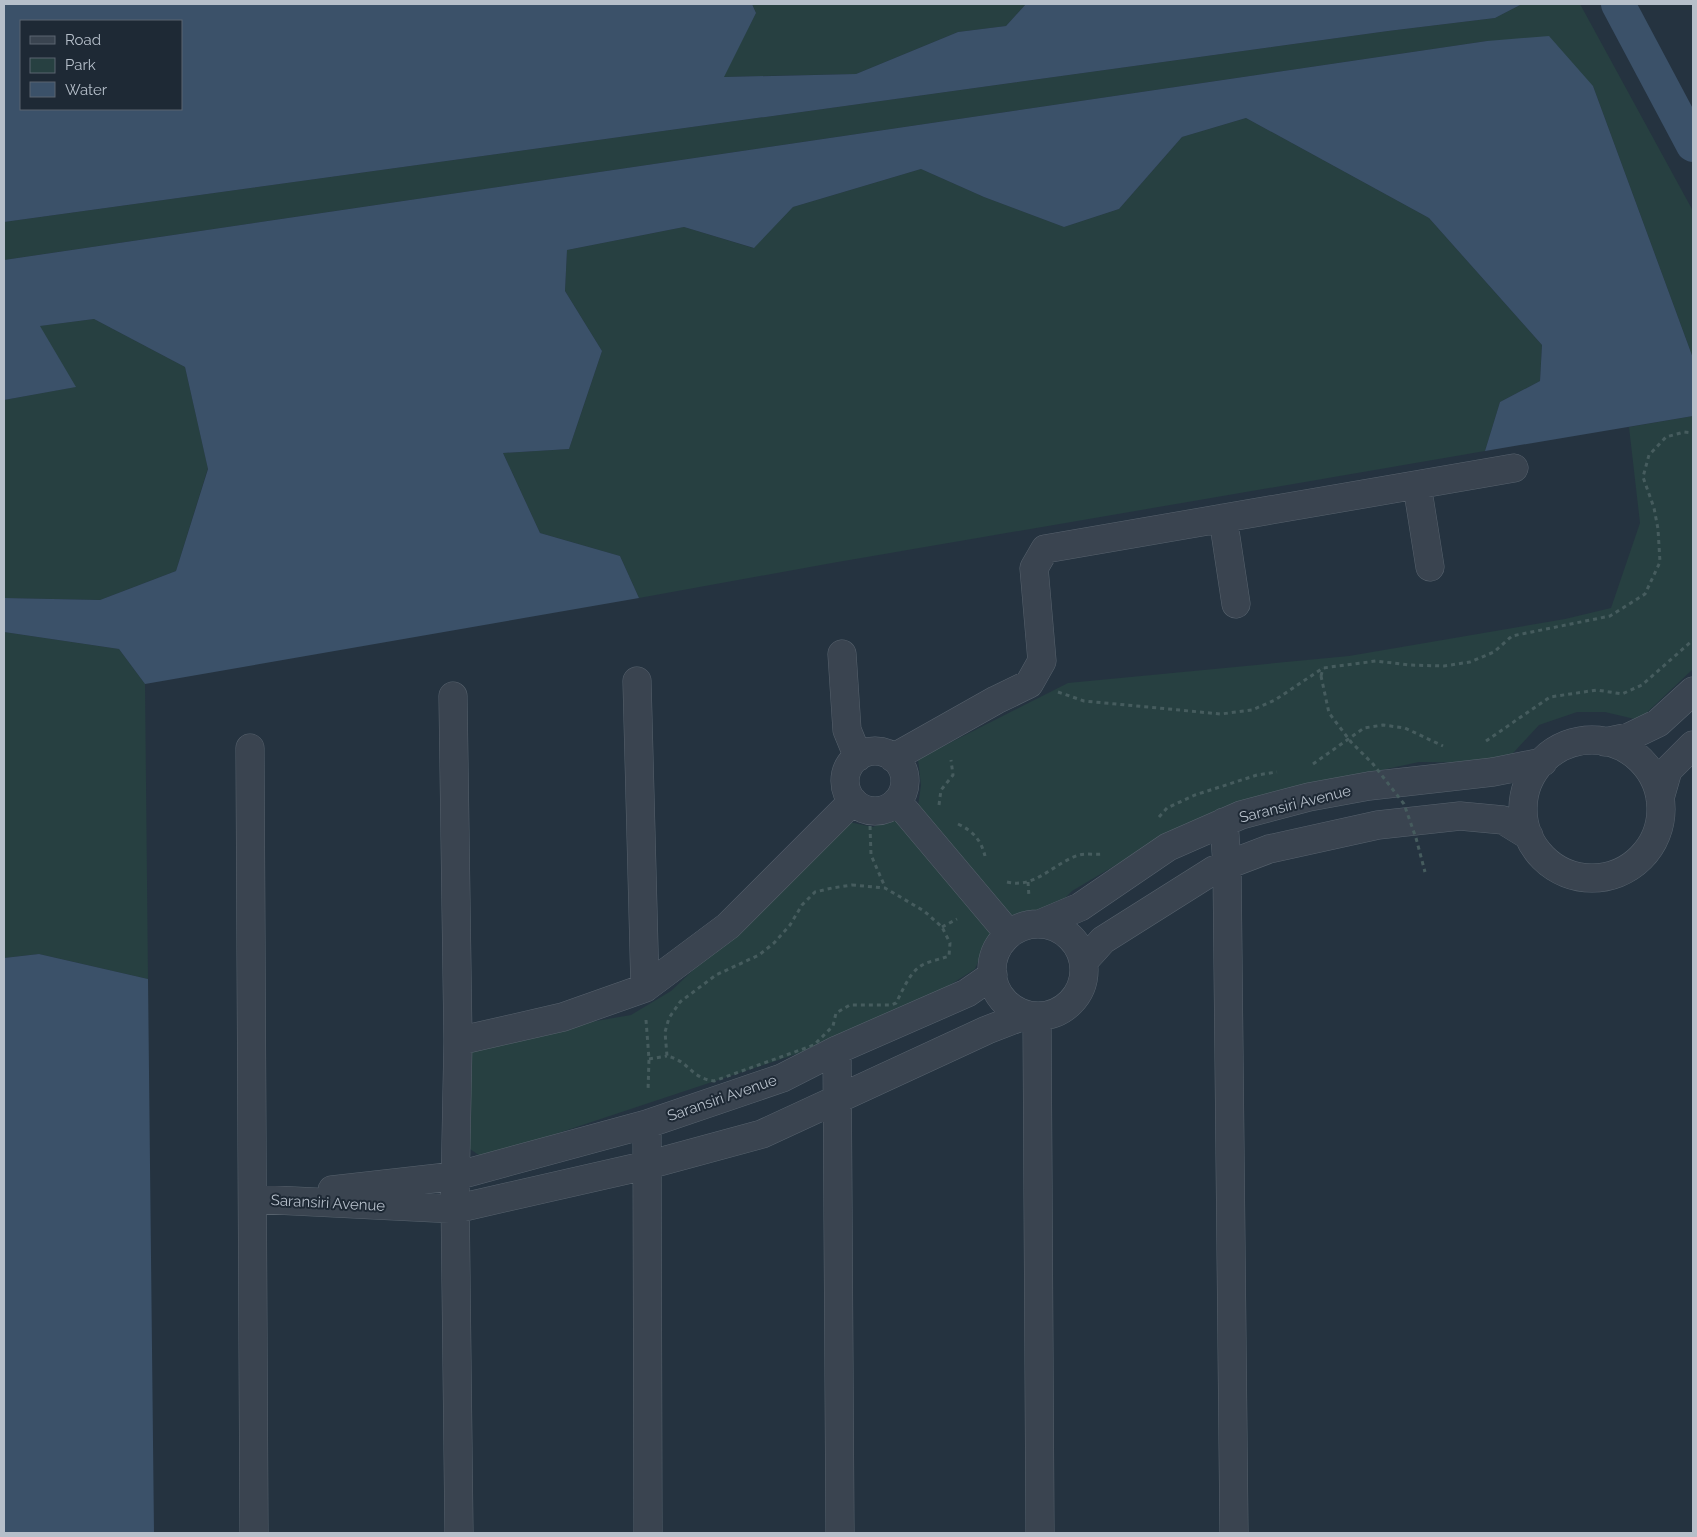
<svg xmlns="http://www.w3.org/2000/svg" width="1697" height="1537" font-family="Raleway,sans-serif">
<rect width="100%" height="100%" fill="#253340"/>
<!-- green -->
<path fill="#274041" d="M752,4h274l-20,22 -48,6 -102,42 -133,3 33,-64z
M1522,4h58l113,207v147l-100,-272 -106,-45 -1483,219v-38l1384,-191 107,-13z
M1246,118l183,100 113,127 -2,36 -40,21 -15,49 -653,112 -193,35 -19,-42 -80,-23 -37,-80 66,-4 33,-98 -37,-60 2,-41 117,-23 69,21 40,-41 128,-38 63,28 80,30 55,-18 63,-72z
M94,319l91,48 23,101 -32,103 -76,29 -96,-2v-198l71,-13 -36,-61z
M1693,416v253l-54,51 -34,-8h-28l-38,13 -35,38 -85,-1 -121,26 -118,39 -108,64 -19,19 -37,4 -27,22 -14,33 -47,30 -89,41 -356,118 -13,-9 -7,-80 1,-14 37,-13 95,-21 35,-6 40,-24 178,-169 24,5 45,-21 3,-21 -3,-26 150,-76 281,-27 216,-37 46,-11 29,-85 -11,-96z
M4,632l115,17 26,35 3,295 -109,-25 -35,4z"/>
<!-- water -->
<path fill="#3b5169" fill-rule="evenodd" d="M4,4h748l4,9 -32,64 132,-3 102,-42 48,-6 20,-22h496l-27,14 -107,13 -1384,191zM21,21h160v88h-160z
M1549,36l44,50 100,272v58l-208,35 15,-49 40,-21 2,-36 -113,-127 -183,-100 -64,19 -63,72 -55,18 -80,-30 -63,-28 -128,38 -39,41 -70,-21 -117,23 -2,41 37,60 -33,98 -66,4 37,80 80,23 19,42 -494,86 -26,-35 -115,-17v-34l96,2 76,-29 32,-102 -23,-102 -91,-48 -54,7 36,61 -72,13v-140l1483,-219z
M39,954l109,25 6,554h-150v-575z"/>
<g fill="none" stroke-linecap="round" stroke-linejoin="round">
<!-- canal -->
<path stroke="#3b5169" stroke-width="34" d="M1618,4l75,141"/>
<defs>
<path id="minor" d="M1417,485l13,82
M1223,518l13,86
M842,654l5,76 11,27
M637,681l8,307
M453,696l5,345 -3,153 4,339
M1523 809a69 69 0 1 1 138 0a69 69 0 1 1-138 0Z
M1605,742l24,-5 29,-14 35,-32
M250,748l4,785
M845 781a30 30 0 1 1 60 0a30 30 0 1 1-60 0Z
M893,758l103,-58 33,-16 13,-23 -8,-93 11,-19 469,-81
M1660,798l8,-28 25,-25
M897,801l112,133
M1224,822l3,43 7,668
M1042,923l38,-16 88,-60 73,-32 68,-18 60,-11 124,-14 50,-10
M992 970a46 46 0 1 1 92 0a46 46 0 1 1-92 0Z
M1084,961l19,-21 111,-70 55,-21 109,-24 82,-9 43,4 26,16
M1037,1016l3,517
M458,1041l105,-24 82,-29 83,-62 125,-125
M837,1050l3,483
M647,1124l1,409
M332,1190l124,-14 191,-52 135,-46 55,-28 130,-57 26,-18
M254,1199l201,10 193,-44 114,-31 225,-104 39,-15"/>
</defs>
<!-- minor casing -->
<use href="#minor" stroke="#57626d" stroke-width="29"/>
<!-- path -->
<path stroke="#465c5e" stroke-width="3" stroke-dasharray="4 4" stroke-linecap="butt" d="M1321,676l2,-8
M1058,692l26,9 137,13 31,-4 23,-10 48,-32 53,-7 33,4 35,1 26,-4 24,-10 18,-16 98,-20 35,-22 15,-32 -2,-33 -4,-21 -11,-31 6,-22 17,-18 18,-5 9,1
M1486,741l64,-44 47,-7 25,4 20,-9 51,-45
M1313,764l51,-36 19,-3 22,3 38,18
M939,805l2,-15 12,-15 -2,-15
M1159,817l8,-9 28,-13 62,-20 20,-3
M958,824c15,7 23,16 27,32
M870,826l1,29 14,32
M1007,882c29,7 46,-19 72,-27 7,-2 16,0 24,-1
M1028,882l1,15
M852,885l33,3 39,23 18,16 8,16 -1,13c-10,4 -23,5 -31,12 -10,8 -16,24 -22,35l-5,2h-41l-14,8 -3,13 -19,19 -100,36c-24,-3 -23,-19 -47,-25l-2,-24 4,-14 11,-16 36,-27 43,-20 15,-12 16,-18 12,-20 13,-13 17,-4z
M942,927l15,-8
M646,1020l3,39 -1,32
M649,1059l18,-3"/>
<!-- minor -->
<use href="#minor" stroke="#3a4450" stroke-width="28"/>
<!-- path-bridge -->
<path stroke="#465c5e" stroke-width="3" stroke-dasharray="4 4" stroke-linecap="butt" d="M1321,676l8,37 22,29 22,22 31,40 12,34 9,34"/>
</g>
<g text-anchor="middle" stroke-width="4" stroke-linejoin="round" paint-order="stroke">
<!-- street labels -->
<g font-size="15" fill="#b6bfca" stroke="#1e2935">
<text transform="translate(1295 804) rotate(-14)" y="5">Saransiri Avenue</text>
<text transform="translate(722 1098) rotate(-19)" y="5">Saransiri Avenue</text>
<text transform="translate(328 1203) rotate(3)" y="5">Saransiri Avenue</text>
</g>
</g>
<!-- border -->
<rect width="1697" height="1537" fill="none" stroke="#b6bfca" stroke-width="10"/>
<!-- legend -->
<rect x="20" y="20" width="162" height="90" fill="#1e2935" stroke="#5b6571"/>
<rect x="30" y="36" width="25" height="8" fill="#3a4450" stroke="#5b6571"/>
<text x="65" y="45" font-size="15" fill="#b6bfca">Road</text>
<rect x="30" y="58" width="25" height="15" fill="#274041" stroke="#5b6571"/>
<text x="65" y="70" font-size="15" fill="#b6bfca">Park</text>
<rect x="30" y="82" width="25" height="15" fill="#3b5169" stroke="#5b6571"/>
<text x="65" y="95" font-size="15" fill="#b6bfca">Water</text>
</svg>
